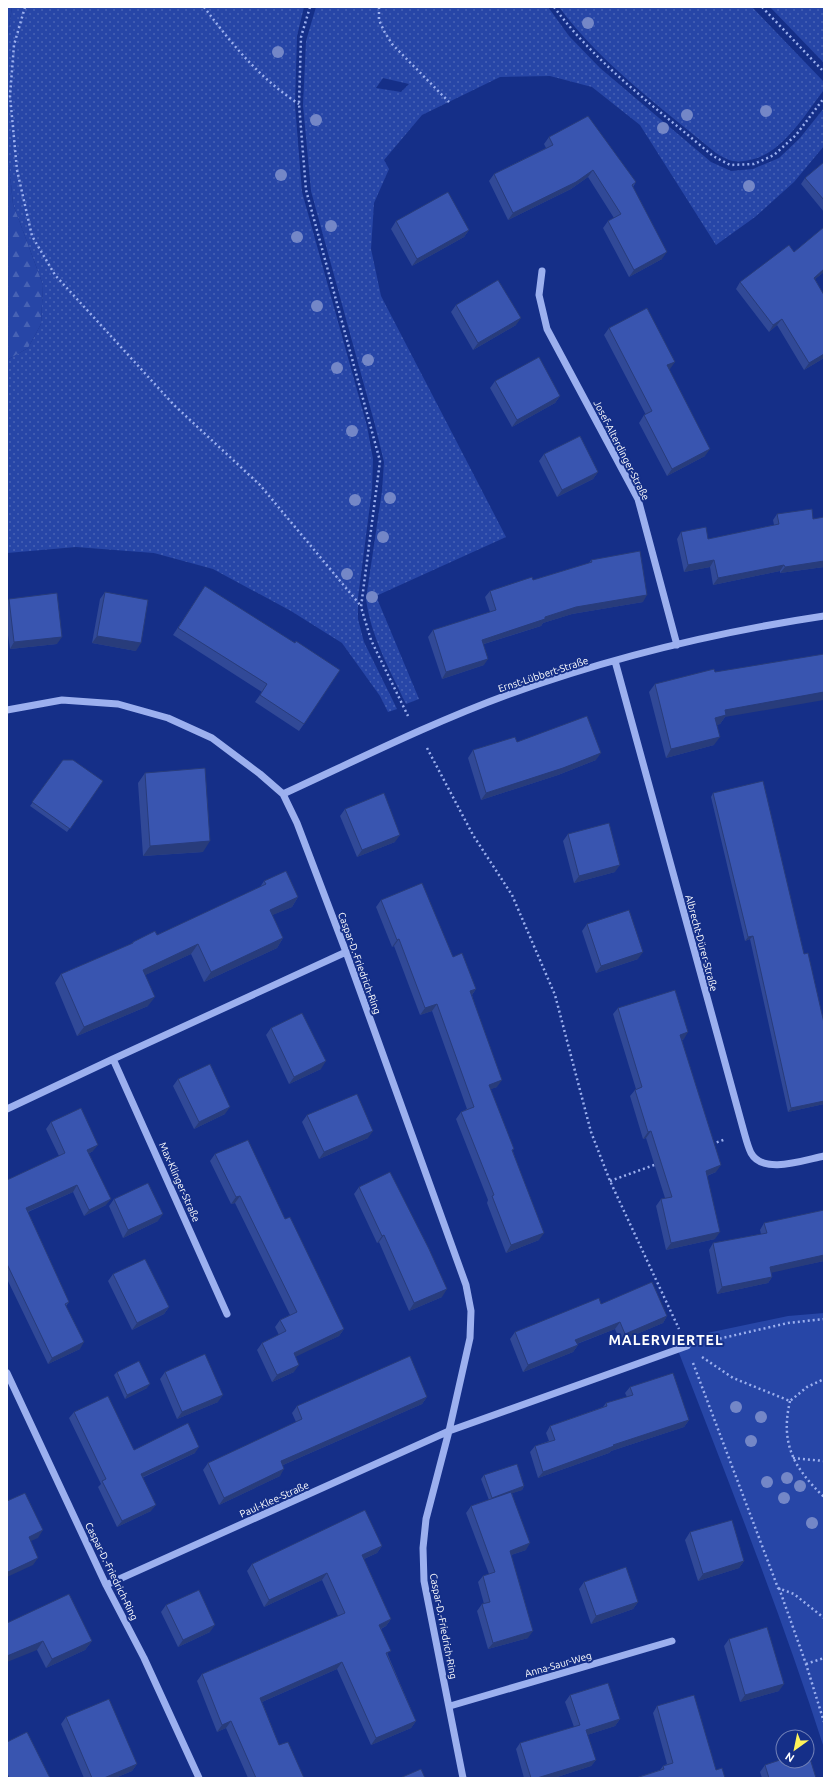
<svg xmlns="http://www.w3.org/2000/svg" width="831" height="1785" font-family="Ubuntu,sans-serif">
<defs>
<pattern id="grass-dots" width="8" height="8" patternUnits="userSpaceOnUse"><rect width="8" height="8" fill="#2746a7"/><path d="M2 2h.1M6 6h.1" fill="none" stroke="#4762b4" stroke-width="1.8" stroke-linecap="round"/></pattern>
<pattern id="forest-firs" width="22" height="20" patternUnits="userSpaceOnUse"><rect width="22" height="20" fill="#2746a7"/><path d="M5 1l3.5 6h-7zM16 11l3.5 6h-7z" fill="#4762b4"/></pattern>
</defs>
<rect width="100%" height="100%" fill="#152f88"/>
<!-- grass -->
<path fill="url(#grass-dots)" fill-rule="evenodd" d="M12,7h292l-7,29 -2,69 7,87 65,234 6,33 -1,30 -14,109v21l6,23 33,67 -9,3 -8,-16 -38,-53 -51,-32 -78,-42 -59,-16 -78,-6 -69,6v-193l21,-12 13,-24 2,-39 -30,-81 -6,-59v-104z
M316,7h232l21,29 31,32 111,94 20,9 22,-2 26,-11 21,-20 24,-30v38l-30,36 -39,35 -39,28 -76,-120 -48,-38 -42,-11 -50,1 -78,38 -38,45 5,9 -15,34 -3,46 10,47 125,241 -130,59 43,103 -13,5c-16,-34 -35,-67 -40,-105l16,-108 2,-29 -9,-37 -64,-234 -8,-86 3,-64zM383,78l26,6 -8,8 -25,-4z
M559,7h193l72,75 -1,9c-22,29 -48,75 -90,70 -6,-1 -12,-5 -17,-8 -55,-46 -114,-88 -157,-146z
M770,7h54v56z"/>
<!-- forest -->
<path fill="url(#forest-firs)" d="M7,7h5l-5,34z
M7,145l6,59 30,81 -2,39 -13,24 -21,12z"/>
<!-- park -->
<path fill="#2746a7" d="M824,1313v435c-44,-138 -98,-272 -150,-408l114,-24z"/>
<g fill="none" stroke-linecap="round" stroke-linejoin="round">
<!-- path -->
<path stroke="#9cb0ef" stroke-width="2.5" stroke-dasharray="2 3" stroke-linecap="butt" d="M25,7l-11,38 -4,51 7,74 15,66 23,39 119,130 86,80 101,121
M204,7c27,36 56,72 95,97
M310,7l-9,30 -2,67 7,86 74,271 -19,146 10,33 37,76
M379,7v13l5,11 8,13 57,58
M554,7c44,59 104,102 159,149l17,9 24,-1 20,-9 22,-20 28,-37
M762,7l62,65
M427,748l46,87 39,60 43,100 36,137 19,49 69,148
M712,1144l14,-5
M610,1181l47,-17
M705,1342l83,-19 36,-4
M702,1357l31,21 57,23 17,-14 17,-8
M693,1363l85,225 16,6 30,24
M790,1401c-10,43 4,67 34,96
M793,1458l31,3
M779,1588l27,76 18,58
M806,1664l18,-6"/>
<!-- minor -->
<path stroke="#9cb0ef" stroke-width="7" d="M542,271l-3,24 8,34 91,170 39,146
M615,661l129,471c2,7 4,15 7,21 12,22 53,7 73,3
M7,710l55,-10 56,4 50,14 44,20 48,36 23,20 14,29 49,129 120,333 5,26 -1,27 -21,93 -23,88 -3,29 1,33 39,197
M283,794c74,-34 148,-71 224,-99 102,-37 210,-63 317,-79
M7,1109l106,-50
M227,1314l-114,-255 233,-107
M7,1373l99,212 38,73 55,120
M106,1585l343,-154 238,-85
M450,1706l222,-65"/>
</g>
<!-- trees -->
<g fill="#7487c7">
<circle cx="588" cy="23" r="6"/>
<circle cx="278" cy="52" r="6"/>
<circle cx="766" cy="111" r="6"/>
<circle cx="687" cy="115" r="6"/>
<circle cx="316" cy="120" r="6"/>
<circle cx="663" cy="128" r="6"/>
<circle cx="281" cy="175" r="6"/>
<circle cx="749" cy="186" r="6"/>
<circle cx="331" cy="226" r="6"/>
<circle cx="297" cy="237" r="6"/>
<circle cx="317" cy="306" r="6"/>
<circle cx="368" cy="360" r="6"/>
<circle cx="337" cy="368" r="6"/>
<circle cx="352" cy="431" r="6"/>
<circle cx="390" cy="498" r="6"/>
<circle cx="355" cy="500" r="6"/>
<circle cx="383" cy="537" r="6"/>
<circle cx="347" cy="574" r="6"/>
<circle cx="372" cy="597" r="6"/>
<circle cx="736" cy="1407" r="6"/>
<circle cx="761" cy="1417" r="6"/>
<circle cx="751" cy="1441" r="6"/>
<circle cx="787" cy="1478" r="6"/>
<circle cx="767" cy="1482" r="6"/>
<circle cx="800" cy="1486" r="6"/>
<circle cx="784" cy="1498" r="6"/>
<circle cx="812" cy="1523" r="6"/>
</g>
<!-- wall -->
<path fill="#314997" d="M549,137l87,45 -3,5 29,72 -33,18 -26,-49 5,-7 6,-3 -26,-41 -17,12 -63,31 -19,-39 5,-7 52,-26 -2,-4z
M824,162v50l-23,-28 4,-6z
M396,221l73,9 -5,7 -52,29 -21,-37z
M824,227v45l-9,7 9,16v63l-20,12 -27,-45 -8,7 -33,-43 4,-7 54,-30z
M456,305l60,20 -43,25 -22,-38z
M609,328l60,41 36,87 -38,20 -28,-53 5,-8h2l-42,-80z
M495,381l65,15 -5,7 -43,24 -22,-39z
M544,454l54,18 -5,7 -36,18 -18,-36z
M777,514l36,5 11,-2v50l-44,6v-2l-67,14 -3,-18 -26,5 -7,-33 4,-7 27,7 66,-14 -1,-5z
M591,560l52,42 -71,12 -29,9 -2,3 -57,18v21l-42,14 -14,-42 5,-7 57,-18 -5,-15 5,-6 43,-11 56,-17z
M205,586l99,138 -5,7 -44,-29 7,-10 -89,-57z
M105,592l31,59 -44,-8 8,-44z
M9,599l48,45 -47,5 -3,-21v-26z
M655,684l70,33 -5,7 -4,1 -2,20 -48,13 -17,-66z
M517,742l79,18 -38,15 -77,25 -13,-42 5,-8z
M63,760l40,21 -36,51 -37,-26z
M145,773l58,79 -60,4 -5,-73z
M713,793l111,230v81l-36,8 -38,-173 -5,2 -34,-144z
M345,809l50,33 -38,15 -17,-41z
M568,834l47,38 -41,11 -11,-42z
M264,881l34,16 -6,10 -20,8 11,23 -6,10 -73,34 -13,-28 -46,21 3,31 -71,30 -22,-53 6,-9 70,-30 2,-2 24,-7 103,-48z
M381,900l72,57 23,32 -4,6 25,92 -7,2 23,62 26,89 -33,13 -19,-50 1,-3 -32,-81 5,-7 6,-3 -35,-98 -12,4 -26,-69 -2,1 -16,-40z
M587,924l51,35 -42,14 -14,-42z
M618,1008l66,31 -2,1 34,132 -9,4 8,63 -49,11 -10,-44 5,-7 4,-1 -19,-60 -3,1 -13,-43 5,-6 1,-1 -23,-75z
M271,1028l50,41 -32,15 -23,-49z
M178,1079l47,35 -31,15 -21,-43z
M307,1115l61,23 -49,21 -17,-37z
M51,1122l42,29 -5,3 18,51 -22,11 -11,-24 -45,20 41,90 -3,4 14,43 -32,15 -41,-85v-99l52,-24 -13,-27z
M215,1154l70,65 59,110 -5,7 -44,20 -1,16 -22,10 -15,-32 5,-7 17,-8 -4,-8 5,-7 10,-5 -55,-112 -4,1 -21,-43z
M359,1187l83,110 -33,14 -30,-69 -2,1 -23,-49z
M114,1199l44,22 -35,17 -14,-32z
M824,1210v51l-53,11 1,5 -4,6 -51,11 -8,-44 4,-7 48,-9 -1,-4 4,-7z
M113,1274l56,33 -5,7 -32,16 -24,-49z
M601,1304l66,12 -4,7 -43,18 -5,-12 -38,15 1,1 -5,7 -50,20 -13,-33 5,-7z
M117,1372l30,16 -22,11 -11,-24z
M165,1372l53,30 -41,17 -17,-40z
M630,1387l59,33 -5,7 -73,24 -2,2 -71,25 -8,-26 5,-6 14,-5 -3,-8 4,-7 53,-19 3,-4 21,-6 -2,-4z
M427,1397l-5,7 -139,61 -3,11 -61,29 -16,-35 5,-7 88,-41 -4,-9 5,-7z
M74,1412l60,38 61,3 -53,25 9,33 -34,16 -19,-40 3,-3 -32,-66z
M484,1475l40,11 -2,4 -10,3 14,57 -15,5 17,83 -40,11 -11,-38 5,-7h2l-6,-22 5,-6 6,-2 -23,-61 5,-7 18,-6 -8,-21z
M690,1532l54,29 -5,7 -41,13 -13,-41z
M382,1546l-5,7 -13,6 27,60 -5,7 -5,3 7,26 28,66 -5,7 -40,17 -34,-76 -75,33 17,43 25,33h-56l-22,-50 -9,4 -20,-51 5,-7 136,-58 -16,-36 -58,27 -17,-36 5,-7z
M584,1582l54,20 -5,7 -42,15 -12,-35z
M166,1605l44,27 -32,15 -17,-35z
M7,1623l85,18 -7,9 -39,18 -9,-18z
M729,1639l50,52 -39,11 -16,-56z
M570,1695l50,24 -5,7 -28,9 9,25 -5,6 -37,12h-30l-8,-29 4,-6 54,-16 -9,-25z
M657,1706l59,64 9,8h-90l25,-8 3,-4 4,-2 -14,-51z
M66,1717l71,47 -5,7 -17,7h-31l-23,-54z
M765,1765l51,13h-54l-2,-6z"/>
<!-- shaded-wall -->
<path fill="#283c7b" d="M593,170l-5,7 -17,12 -63,31 5,-7z
M469,230l-5,7 -52,29 5,-7z
M667,252l-5,7 -33,18 5,-7z
M824,269v3l-15,12 5,-6z
M521,318l-5,7 -43,25 5,-7z
M782,319l-5,6 -8,7 4,-7z
M824,354v4l-20,12 5,-7z
M675,362l-5,7 -8,3 5,-7z
M560,396l-5,7 -43,24 5,-7z
M710,449l-5,7 -38,20 5,-7z
M598,472l-5,7 -36,18 5,-7z
M714,560l-4,7 -26,5 4,-7z
M824,561v6l-44,6 5,-6z
M784,565l-4,6 -67,14 5,-7z
M647,595l-4,7 -71,12 -29,9 -2,3 -64,20 5,-6 63,-23 31,-10z
M97,636l44,7 -5,8 -44,-8z
M62,637l-5,7 -47,5 4,-7z
M488,659l-4,6 -42,14 4,-7z
M824,692v8l-99,17 -5,7 -11,3 6,-9 10,-8z
M720,737l-6,8 -48,13 5,-9z
M601,753l-5,7 -38,15 -77,25 5,-7z
M400,835l-5,7 -38,15 5,-7z
M210,841l-7,11 -60,4 7,-10z
M620,865l-5,7 -41,11 5,-7z
M298,897l-6,10 -29,12 7,-9z
M753,936l-3,3 -5,2 3,-4z
M283,938l-6,10 -73,34 7,-10z
M399,939l-5,7 -2,1 5,-7z
M198,944l-7,10 -54,25 6,-9z
M643,952l-5,7 -42,14 5,-7z
M476,989l-5,7 -1,-5z
M155,997l-7,9 -71,30 7,-9z
M437,1004l-5,7 -12,4 5,-7z
M688,1032l-4,7 -9,3 5,-7z
M326,1061l-5,8 -32,15 5,-7z
M502,1080l-5,7 -13,5 5,-7z
M824,1101v3l-36,8 3,-4z
M230,1107l-5,7 -31,15 5,-7z
M373,1131l-5,7 -49,21 5,-7z
M651,1131l-5,7 -3,1 5,-7z
M98,1145l-5,6 -11,6 5,-7z
M721,1165l-5,7 -15,6 5,-7z
M77,1185l-4,7 -51,22 4,-6z
M240,1196l-5,7 -4,1 5,-7z
M111,1199l-5,6 -22,11 5,-6z
M163,1214l-5,7 -35,17 5,-8z
M720,1232l-5,7 -49,11 5,-7z
M544,1233l-5,7 -33,13 5,-8z
M384,1235l-5,7 -2,1 5,-7z
M824,1255v6l-58,13 4,-7z
M772,1277l-4,6 -51,11 5,-7z
M447,1289l-5,8 -33,14 5,-8z
M169,1307l-5,7 -32,16 5,-7z
M667,1316l-4,7 -43,18 5,-7z
M620,1322l-5,7 -44,17 4,-6z
M344,1329l-5,7 -50,24 5,-7z
M84,1342l-4,7 -32,15 4,-6z
M578,1345l-5,7 -50,20 5,-7z
M299,1365l-5,7 -22,10 5,-7z
M150,1384l-3,4 -22,11 2,-4z
M223,1395l-5,7 -41,17 5,-7z
M427,1397l-5,7 -146,64 5,-7z
M689,1420l-5,7 -73,24 -2,2 -71,25 5,-6 70,-27z
M199,1447l-4,6 -59,27 5,-6z
M284,1469l-4,7 -61,29 5,-7z
M524,1486l-2,4 -33,11 3,-3z
M156,1505l-5,6 -34,16 5,-6z
M43,1530l-5,8 -14,6 5,-7z
M530,1543l-4,7 -21,7 5,-6z
M382,1546l-5,7 -20,9 5,-7z
M38,1558l-5,7 -26,12v-4l1,-1z
M744,1561l-5,7 -41,13 5,-7z
M327,1573l-5,7 -58,27 5,-7z
M638,1602l-5,7 -42,15 5,-8z
M391,1619l-5,7 -12,6 5,-7z
M215,1625l-5,7 -32,15 5,-7z
M533,1631l-5,7 -40,11 5,-6z
M43,1641l-6,9 -30,12v-6z
M92,1641l-7,9 -39,18 6,-9z
M342,1662l-5,7 -82,36 5,-7z
M784,1684l-5,7 -39,11 5,-7z
M620,1719l-5,7 -34,11 5,-7z
M231,1721l-5,7 -9,4 5,-7z
M416,1721l-5,7 -40,17 5,-7z
M596,1760l-5,6 -37,12h-17z
M137,1764l-5,7 -17,7h-11z"/>
<!-- building -->
<path fill="#3955b0" stroke="#283c7b" d="M588,116l48,66 -4,3 35,67 -33,18 -26,-49 13,-7 -28,-44 -17,12 -63,31 -19,-39 59,-29 -4,-8z
M824,162v38l-19,-22z
M448,192l21,38 -52,29 -21,-38z
M824,227v42l-10,9 10,17v59l-15,9 -27,-44 -9,6 -33,-43 49,-37 5,7z
M498,280l23,38 -43,25 -22,-38z
M647,308l28,54 -8,3 43,84 -38,20 -28,-54 8,-4 -43,-83z
M539,357l21,39 -43,24 -22,-39z
M580,436l18,36 -36,18 -18,-36z
M812,509l1,10 11,-2v44l-39,6 -1,-2 -66,13 -4,-18 -26,5 -7,-33 25,-5 2,12 71,-15 -2,-10z
M640,551l7,44 -71,12 -31,10v2l-63,21 6,19 -42,13 -13,-42 63,-20 -6,-19 42,-14 1,3 59,-18 -1,-2z
M205,586l90,57 1,-2 44,29 -36,54 -44,-29 7,-11 -89,-56z
M105,592l43,8 -7,43 -44,-7z
M57,593l5,44 -48,5 -5,-43z
M824,654v38l-99,18 1,5 -11,3 5,19 -49,12 -16,-65 59,-15 1,3z
M587,716l14,37 -38,15 -77,25 -13,-43 42,-13 2,5z
M63,760h10l30,21 -33,48 -38,-27z
M205,768l5,73 -60,5 -5,-73z
M763,781l41,173 4,-1 16,70v78l-33,7 -38,-172 -5,1 -35,-144z
M384,793l16,42 -38,15 -17,-41z
M609,823l11,42 -41,11 -11,-42z
M286,871l12,26 -28,13 13,28 -72,34 -13,-28 -55,26 12,27 -71,30 -23,-53 72,-31v-1l22,-11 2,4 109,-51 -2,-3z
M422,883l31,74 9,-4 14,36 -6,2 32,89 -13,5 25,64 -2,1 32,83 -33,12 -19,-49 2,-1 -33,-83 13,-5 -37,-103 -12,4 -26,-69 -2,1 -16,-40z
M629,910l14,42 -42,14 -14,-42z
M675,990l13,42 -8,3 41,130 -15,6 14,61 -49,11 -10,-44 11,-2 -21,-66 -3,1 -13,-42 7,-3 -24,-79z
M302,1013l24,48 -32,16 -23,-49z
M210,1064l20,43 -31,15 -21,-43z
M357,1094l16,37 -49,21 -17,-37z
M81,1108l17,37 -11,5 24,49 -22,11 -12,-25 -51,23 43,94 -4,2 19,38 -32,16 -45,-94v-84l58,-27 -14,-31z
M248,1140l37,79 5,-2 54,112 -50,24 5,12 -22,10 -15,-32 24,-12 -6,-11 17,-8 -57,-116 -4,1 -21,-43z
M390,1172l39,77 18,40 -33,14 -30,-68 -2,1 -23,-49z
M148,1183l15,31 -35,16 -14,-31z
M824,1210v45l-54,12 2,10 -50,10 -9,-44 54,-10 -3,-10z
M145,1259l24,48 -32,16 -24,-49z
M652,1282l15,34 -42,18 -5,-12 -45,18 3,5 -50,20 -13,-33 84,-34 2,6z
M205,1354l18,41 -41,17 -17,-40z
M410,1356l17,41 -146,64 3,8 -60,29 -16,-35 94,-44 -5,-13z
M139,1361l11,23 -23,11 -10,-23z
M673,1373l16,47 -76,25 1,1 -71,26 -8,-26 20,-6 -5,-14 57,-20 -1,-3 27,-8 -3,-8z
M108,1396l26,54 54,-27 11,24 -58,27 15,31 -34,16 -20,-40 4,-2 -32,-67z
M517,1464l7,22 -32,12 -8,-23z
M511,1492l19,51 -20,8 23,80 -40,12 -11,-39 8,-2 -7,-26 12,-4 -24,-66z
M25,1493l18,37 -14,7 9,21 -30,14 -1,-2v-69z
M365,1510l17,36 -20,9 29,64 -12,6 12,26 -5,2 30,68 -40,17 -34,-76 -82,36 19,47 9,-3 16,36h-48l-25,-57 -9,4 -20,-51 143,-61 -18,-40 -58,27 -17,-36z
M732,1520l12,41 -41,13 -13,-42z
M626,1567l12,35 -42,14 -12,-34z
M199,1590l16,35 -32,15 -17,-35z
M69,1594l23,47 -40,18 -9,-18 -36,15v-33z
M767,1627l17,57 -39,11 -16,-56z
M608,1683l12,36 -34,11 10,30 -59,18h-6l-11,-35 60,-18 -10,-30z
M694,1695l22,75 6,-2 3,10h-89l28,-9 -1,-3 10,-3 -16,-57z
M109,1699l28,65 -33,14h-12l-26,-61z
M27,1732l23,46h-41l-2,-5v-31z
M808,1752l8,26h-47l-4,-13 18,-6v2h24v-8z
M421,1769l4,9h-25z"/>
<g text-anchor="middle" stroke-width="4" stroke-linejoin="round" paint-order="stroke">
<!-- street labels -->
<g font-size="10" fill="#fff" stroke="#152f88">
<text transform="translate(622 450) rotate(63)" y="4">Josef-Alterdinger-Straße</text>
<text transform="translate(543 674) rotate(-18)" y="4">Ernst-Lübbert-Straße</text>
<text transform="translate(702 943) rotate(75)" y="4">Albrecht-Dürer-Straße</text>
<text transform="translate(360 963) rotate(70)" y="4">Caspar-D.-Friedrich-Ring</text>
<text transform="translate(180 1182) rotate(66)" y="4">Max-Klinger-Straße</text>
<text transform="translate(274 1499) rotate(-24)" y="4">Paul-Klee-Straße</text>
<text transform="translate(112 1571) rotate(64)" y="4">Caspar-D.-Friedrich-Ring</text>
<text transform="translate(444 1626) rotate(79)" y="4">Caspar-D.-Friedrich-Ring</text>
<text transform="translate(558 1664) rotate(-16)" y="4">Anna-Saur-Weg</text>
</g>
<!-- district labels -->
<g font-size="14" font-weight="bold" letter-spacing="1" fill="#fff" stroke="#152f88">
<text x="666" y="1345">MALERVIERTEL</text>
</g>
</g>
<!-- border -->
<rect width="831" height="1785" fill="none" stroke="#ffffff" stroke-width="16"/>
<!-- north arrow -->
<g transform="translate(795 1749) rotate(213)"><circle r="19" fill="#152f88" stroke="#7382b8"/>
<path d="M0-3L7 15L0 10L-7 15Z" fill="#fff35a"/>
<text y="-6" font-size="11" font-weight="bold" text-anchor="middle" fill="#ffffff">N</text>
</g>
</svg>
